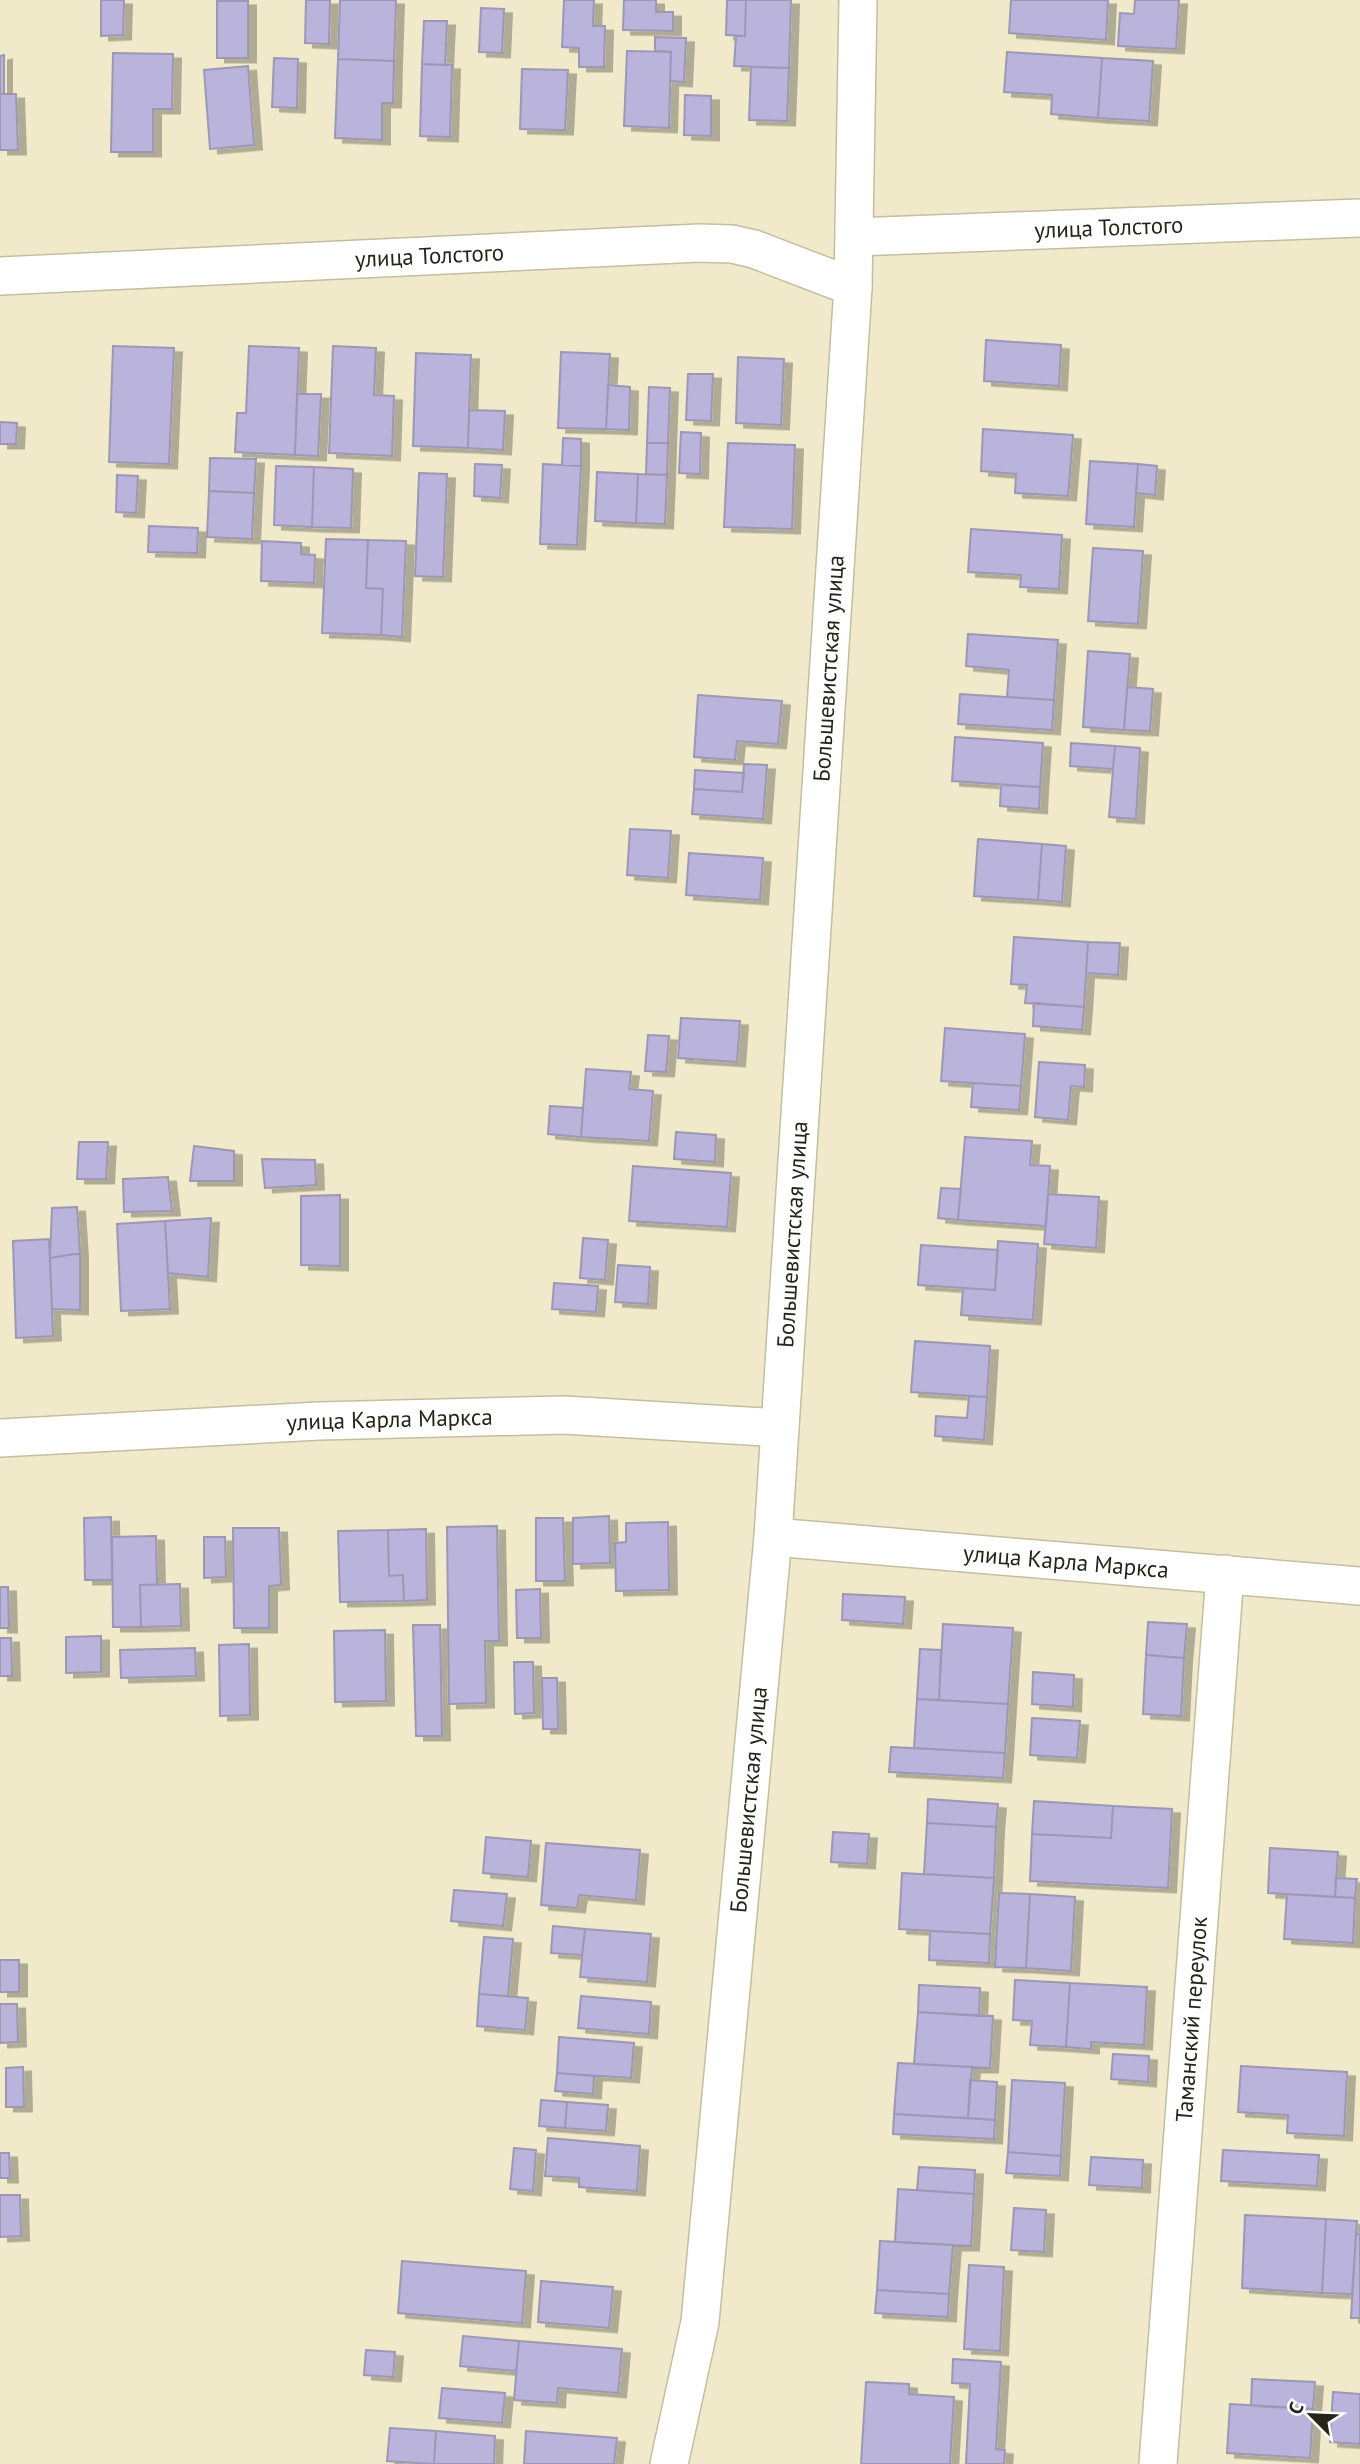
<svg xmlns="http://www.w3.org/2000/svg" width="1360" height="2464" font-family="'PT Sans',sans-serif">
<defs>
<filter id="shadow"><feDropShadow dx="8" dy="4.5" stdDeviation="0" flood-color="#0004"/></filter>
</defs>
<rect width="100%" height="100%" fill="#f0e9ca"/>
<!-- building -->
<path fill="#bab4dc" stroke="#9c98b4" stroke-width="2" filter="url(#shadow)" d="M101,0h23l-1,35 -22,1z
M306,0h24l-1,44 -24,-1z
M340,0h56l-2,61 -56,-2z
M564,0h30l-1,26h12l-1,41h-25v-19l-17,-1z
M624,0h32v12h17v19l-50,-1z
M727,0h19l-1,36 -19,-1z
M746,0h45l-2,68 -55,-2 2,-30h9z
M1011,0h97l-2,40 -97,-7z
M1135,0h44l-3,49 -58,-3 2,-33 14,1z
M217,1h31v57h-31z
M481,8l23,1 -2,44 -23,-1z
M424,21h23l-2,44 -23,-1z
M655,37l31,1 -2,44 -14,-1 1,-29 -16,-1z
M627,51l44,1 -2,76 -45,-2z
M1007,52l95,6 -4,60 -47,-4 1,-19 -48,-3z
M113,53l60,1 -1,55h-19v43h-42z
M4,55v39h-4v-38z
M274,58l24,1 -1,49 -25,-1z
M1102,58l51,3 -4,60 -51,-3z
M338,59l56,2 -1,42h-11v37l-47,-2z
M422,64l30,1 -2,72 -30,-1z
M248,66l6,79 -44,4 -6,-79z
M751,67l38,1 -2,53 -38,-1z
M522,69l46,1 -3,60 -45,-1z
M0,94h16l2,56h-18z
M685,95l26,1v40l-27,-1z
M986,340l75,5 -2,41 -75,-5z
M113,346l61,2 -5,116 -60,-2z
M249,346l50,2 -4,107 -60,-3 2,-39h9z
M333,346l43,2 -2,47 20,1 -2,60 -63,-3z
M561,352l49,2 -4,75 -48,-1z
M416,353l55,2 -3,93 -55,-2z
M738,357l46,2 -3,66 -45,-2z
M688,374h25l-2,47 -25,-1z
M608,385l22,2 -1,43 -23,-1z
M649,387l21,1 -2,55h-21z
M297,394h24l-3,62 -23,-1z
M469,410l36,1 -2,39 -35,-2z
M0,422l17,1 -1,21h-16z
M983,429l90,6 -5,61 -53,-3 1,-19 -35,-3z
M681,432l20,1 -1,41 -21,-1z
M563,438l18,1v27l-19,-1z
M647,443h21l-1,32 -21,-1z
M728,443l67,2 -3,84 -68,-2z
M210,458l46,1 -2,34 -45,-2z
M1090,461l48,3 -4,63 -48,-3z
M475,464l27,1 -2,33 -26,-2z
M543,464l38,2 -4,79 -37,-1z
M1138,464l19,2 -2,29 -19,-2z
M276,466l38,1 -2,60 -38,-2z
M314,467l39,2 -2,59 -39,-1z
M597,472l41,2 -2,49 -41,-2z
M419,473l28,1 -4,103 -28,-1z
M638,474l29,1 -2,49 -29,-1z
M117,475l21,1 -2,37 -20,-1z
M209,491l45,2 -2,46 -45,-2z
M149,526l49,2 -1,25 -49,-1z
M971,529l91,6 -3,54 -39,-2 1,-12 -53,-3z
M326,539l42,1 -2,48 17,1 -2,46 -59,-2z
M368,540l38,1 -4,96 -21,-2 2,-46 -17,-1z
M262,541l39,2v11l14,1 -1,28 -53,-2z
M1093,548l50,3 -5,73 -50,-3z
M968,634l90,6 -4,60 -47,-3 2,-27 -43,-4z
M1088,651l42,3 -6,76 -41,-3z
M1127,687l26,2 -3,42 -26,-1z
M960,694l94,6 -2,30 -94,-6z
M698,695l84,6 -4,43 -41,-3 -2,19 -41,-3z
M955,737l88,6 -3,44 -88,-6z
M1071,743l44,3 -2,23 -43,-3z
M1115,746l25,2 -4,71 -27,-2z
M744,764l23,1 -4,54 -71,-5 2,-25 48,3z
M695,770l49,3 -2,19 -48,-3z
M1001,785l39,2 -1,22 -39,-3z
M630,829l41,2 -3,47 -41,-3z
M978,839l64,5 -4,56 -64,-4z
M1042,844l24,2 -4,56 -24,-2z
M689,853l74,5 -3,42 -74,-5z
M1014,937l74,5 -4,65 -59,-4 2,-18 -16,-1z
M1088,942l32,1 -2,32 -32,-2z
M1034,1003l50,4 -2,23 -49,-4z
M681,1018l59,3 -3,41 -59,-4z
M945,1028l80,6 -4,52 -80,-5z
M648,1035l21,1 -3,36 -21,-1z
M1039,1062l46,3 -1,22 -13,-1 -3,34 -33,-3z
M586,1069l45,3 -2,17 24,2 -4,50 -68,-4z
M973,1083l48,3 -2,24 -48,-3z
M550,1106l33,2 -2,29 -33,-3z
M676,1132l40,3 -1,27 -41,-3z
M965,1137l67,4 -2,24 20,1 -4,60 -88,-6z
M79,1142h29l-2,37h-29z
M194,1146l40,5v30h-44z
M262,1159l53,1 1,25 -51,3z
M633,1166l98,7 -4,54 -98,-6z
M168,1177l4,34 -48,1 -1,-33z
M941,1188l20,1 -3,31 -20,-2z
M1048,1194l51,3 -3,51 -52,-4z
M340,1195v71l-39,-1v-69z
M77,1207l3,46 -30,5 2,-50z
M211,1218l-3,59 -40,-4 -3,-52z
M165,1221l5,88 -49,2 -4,-87z
M583,1238l25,2 -3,40 -25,-2z
M49,1239l4,97 -37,2 -3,-97z
M998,1241l40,3 -5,76 -72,-5 2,-27 32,2z
M921,1245l77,5 -3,40 -77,-5z
M80,1253v57l-28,-1 -2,-51z
M618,1265l32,2 -2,37 -33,-2z
M554,1283l44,3 -2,26 -44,-3z
M915,1341l75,5 -3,51 -76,-5z
M969,1396l18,1 -3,43 -49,-4 1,-20 31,2z
M609,1516l1,47 -37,1v-46z
M111,1517l1,63h-27l-1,-62z
M536,1518h27l2,63h-29z
M668,1522l1,68 -53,1 -1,-48 11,-1v-19z
M497,1526l2,115h-14l1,62 -37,1 -2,-177z
M233,1528h46l2,57 -12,1v42h-35z
M426,1529l1,71 -23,1 -1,-26 -14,1 -1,-46z
M388,1530l1,46 14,-1 1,26 -64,1 -2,-71z
M156,1536l1,49h-17l1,42h-28l-1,-90z
M204,1537h21l1,40 -22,1z
M180,1584l1,42 -40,1 -1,-42z
M0,1587h8l1,41h-9z
M540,1589l1,49h-24l-1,-48z
M843,1594l62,3 -2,27 -61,-4z
M1148,1622l39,2 -3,34 -38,-3z
M943,1624l70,4 -5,76 -69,-4z
M413,1625h27l2,111h-26z
M385,1630l1,71 -51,1 -1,-71z
M101,1636v36l-35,1v-36z
M0,1638h11l1,38h-12z
M249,1644l1,71 -30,1 -1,-71z
M195,1648l1,28 -75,2 -1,-28z
M920,1649l21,1 -2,50 -22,-1z
M1146,1655l38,3 -3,58 -38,-2z
M514,1662h19l1,51 -19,1z
M1033,1672l41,3 -1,32 -41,-3z
M542,1678h15l1,51h-15z
M917,1699l91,5 -3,49 -91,-5z
M1032,1718l48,3 -3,37 -47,-3z
M891,1747l114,6 -2,25 -114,-6z
M928,1799l70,5 -2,23 -69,-4z
M1034,1801l79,5 -2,32 -79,-4z
M1113,1806l59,3 -4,79 -138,-7 2,-47 79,4z
M927,1823l69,4 -2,51 -70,-4z
M833,1832l36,2 -2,30 -36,-2z
M486,1837l45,4 -3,36 -45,-4z
M546,1843l94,7 -4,50 -57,-5 -2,13 -36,-3z
M1270,1848l68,4 -3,45 -67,-4z
M902,1873l92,5 -4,56 -91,-5z
M1336,1878l21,1 -2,19 -20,-1z
M454,1890l53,4 -4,32 -52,-5z
M999,1893l31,1 -4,74 -31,-1z
M1030,1894l45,3 -4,74 -45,-3z
M1287,1894l68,4 -2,45 -69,-4z
M553,1926l32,3 -3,26 -31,-2z
M585,1929l66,5 -4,48 -67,-5z
M930,1931l60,3 -1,29 -60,-3z
M484,1937l29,2 -5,57 -29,-2z
M0,1960h19v32h-19z
M1015,1980l55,3 -4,64 -36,-2 2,-24 -19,-1z
M1070,1983l77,4 -3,58 -53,-3v7l-25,-2z
M919,1985l61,3 -1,28 -61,-4z
M479,1994l49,4 -3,32 -48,-4z
M581,1996l70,6 -2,32 -71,-6z
M0,2004h17l1,38 -18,1z
M918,2012l75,4 -3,52 -76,-4z
M559,2037l75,6 -3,35 -74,-5z
M1113,2054l36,2 -1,26 -37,-3z
M898,2063l74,4 -4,51 -74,-4z
M1241,2066l106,6 -3,64 -57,-3 1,-18 -50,-3z
M23,2067l1,40h-18v-39z
M557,2073l37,3 -1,18 -38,-3z
M970,2080l27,2 -2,38 -27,-2z
M1012,2080l53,3 -4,73 -53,-4z
M541,2100l26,2 -2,26 -26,-2z
M567,2102l41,3 -2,26 -41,-3z
M894,2114l101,6 -1,19 -101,-5z
M548,2138l92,8 -3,45 -58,-4v-9l-34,-2z
M514,2148l22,2 -3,41 -23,-2z
M1223,2150l96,5 -2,31 -96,-5z
M1008,2152l53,4 -1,20 -54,-3z
M0,2153h9l1,25h-10z
M1091,2157l52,3 -1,28 -53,-3z
M919,2167l56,3 -1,24 -57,-4z
M898,2189l76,5 -3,52 -76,-4z
M0,2195h20l1,41 -21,1z
M1014,2208l32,2 -2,42 -33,-2z
M1245,2215l81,4 -4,74 -80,-5z
M1326,2219l31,2 -5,73 -30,-1z
M1356,2233l4,1v84h-9z
M880,2241l73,4 -4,49 -72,-4z
M402,2261l124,10 -4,52 -124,-10z
M969,2265l35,2 -4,84 -36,-2z
M541,2281l72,6 -4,41 -71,-6z
M877,2290l72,4 -1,23 -73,-4z
M463,2336l56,5 -3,30 -56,-5z
M519,2341l103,8 -4,44 -60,-5 -1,15 -43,-3z
M366,2350l29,2 -2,25 -29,-2z
M953,2359l48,3 -5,87 9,1 -1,14h-38l4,-80 -18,-1z
M1252,2379l63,3 -2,27 -62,-3z
M866,2382l43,2v10l45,3 -4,67h-89z
M442,2388l63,5 -3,30 -63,-5z
M1333,2392l27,2v50l-30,-2z
M1230,2404l83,5 -3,49 -83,-5z
M390,2428l46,3 -2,33 -47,-3z
M436,2431l59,5 -1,28h-60z
M526,2431l91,7 -3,26h-90z"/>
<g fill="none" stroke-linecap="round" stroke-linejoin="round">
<defs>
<g id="minor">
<path id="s1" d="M855,237l505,-19"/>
<path id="s2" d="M0,276l699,-33 33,1 22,5 99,38"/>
<path id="s3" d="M0,1438l319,-17 245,-6 216,13"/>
<path id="s4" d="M773,1537l587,49"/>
<path id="s5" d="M669,2464l31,-142 73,-785 80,-1250 5,-287"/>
<path id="s6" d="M1158,2464l67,-890"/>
</g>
</defs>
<!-- minor casing -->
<use href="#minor" stroke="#c4bea0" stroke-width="40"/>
<!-- minor -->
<use href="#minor" stroke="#fff" stroke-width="37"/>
</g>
<g text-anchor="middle" stroke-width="7" stroke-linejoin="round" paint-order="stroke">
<!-- street labels -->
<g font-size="23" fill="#262418" stroke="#fff">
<text dy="8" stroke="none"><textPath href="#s1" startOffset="254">улица Толстого</textPath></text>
<text dy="8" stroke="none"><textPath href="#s2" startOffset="430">улица Толстого</textPath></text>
<text dy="8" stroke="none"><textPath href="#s5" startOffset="1804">Большевистская улица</textPath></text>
<text dy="8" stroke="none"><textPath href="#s5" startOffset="1237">Большевистская улица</textPath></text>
<text dy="8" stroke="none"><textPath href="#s3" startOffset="390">улица Карла Маркса</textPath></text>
<text dy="8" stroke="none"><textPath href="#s4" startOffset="294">улица Карла Маркса</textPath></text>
<text dy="8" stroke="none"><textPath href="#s5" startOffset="670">Большевистская улица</textPath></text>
<text dy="8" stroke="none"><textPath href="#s6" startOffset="446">Таманский переулок</textPath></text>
</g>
</g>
<!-- north arrow -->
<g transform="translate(1311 2415) rotate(294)" stroke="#ffffff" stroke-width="5" paint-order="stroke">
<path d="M0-5L12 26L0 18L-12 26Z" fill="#262418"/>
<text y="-10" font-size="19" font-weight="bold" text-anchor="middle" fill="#262418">С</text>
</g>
</svg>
